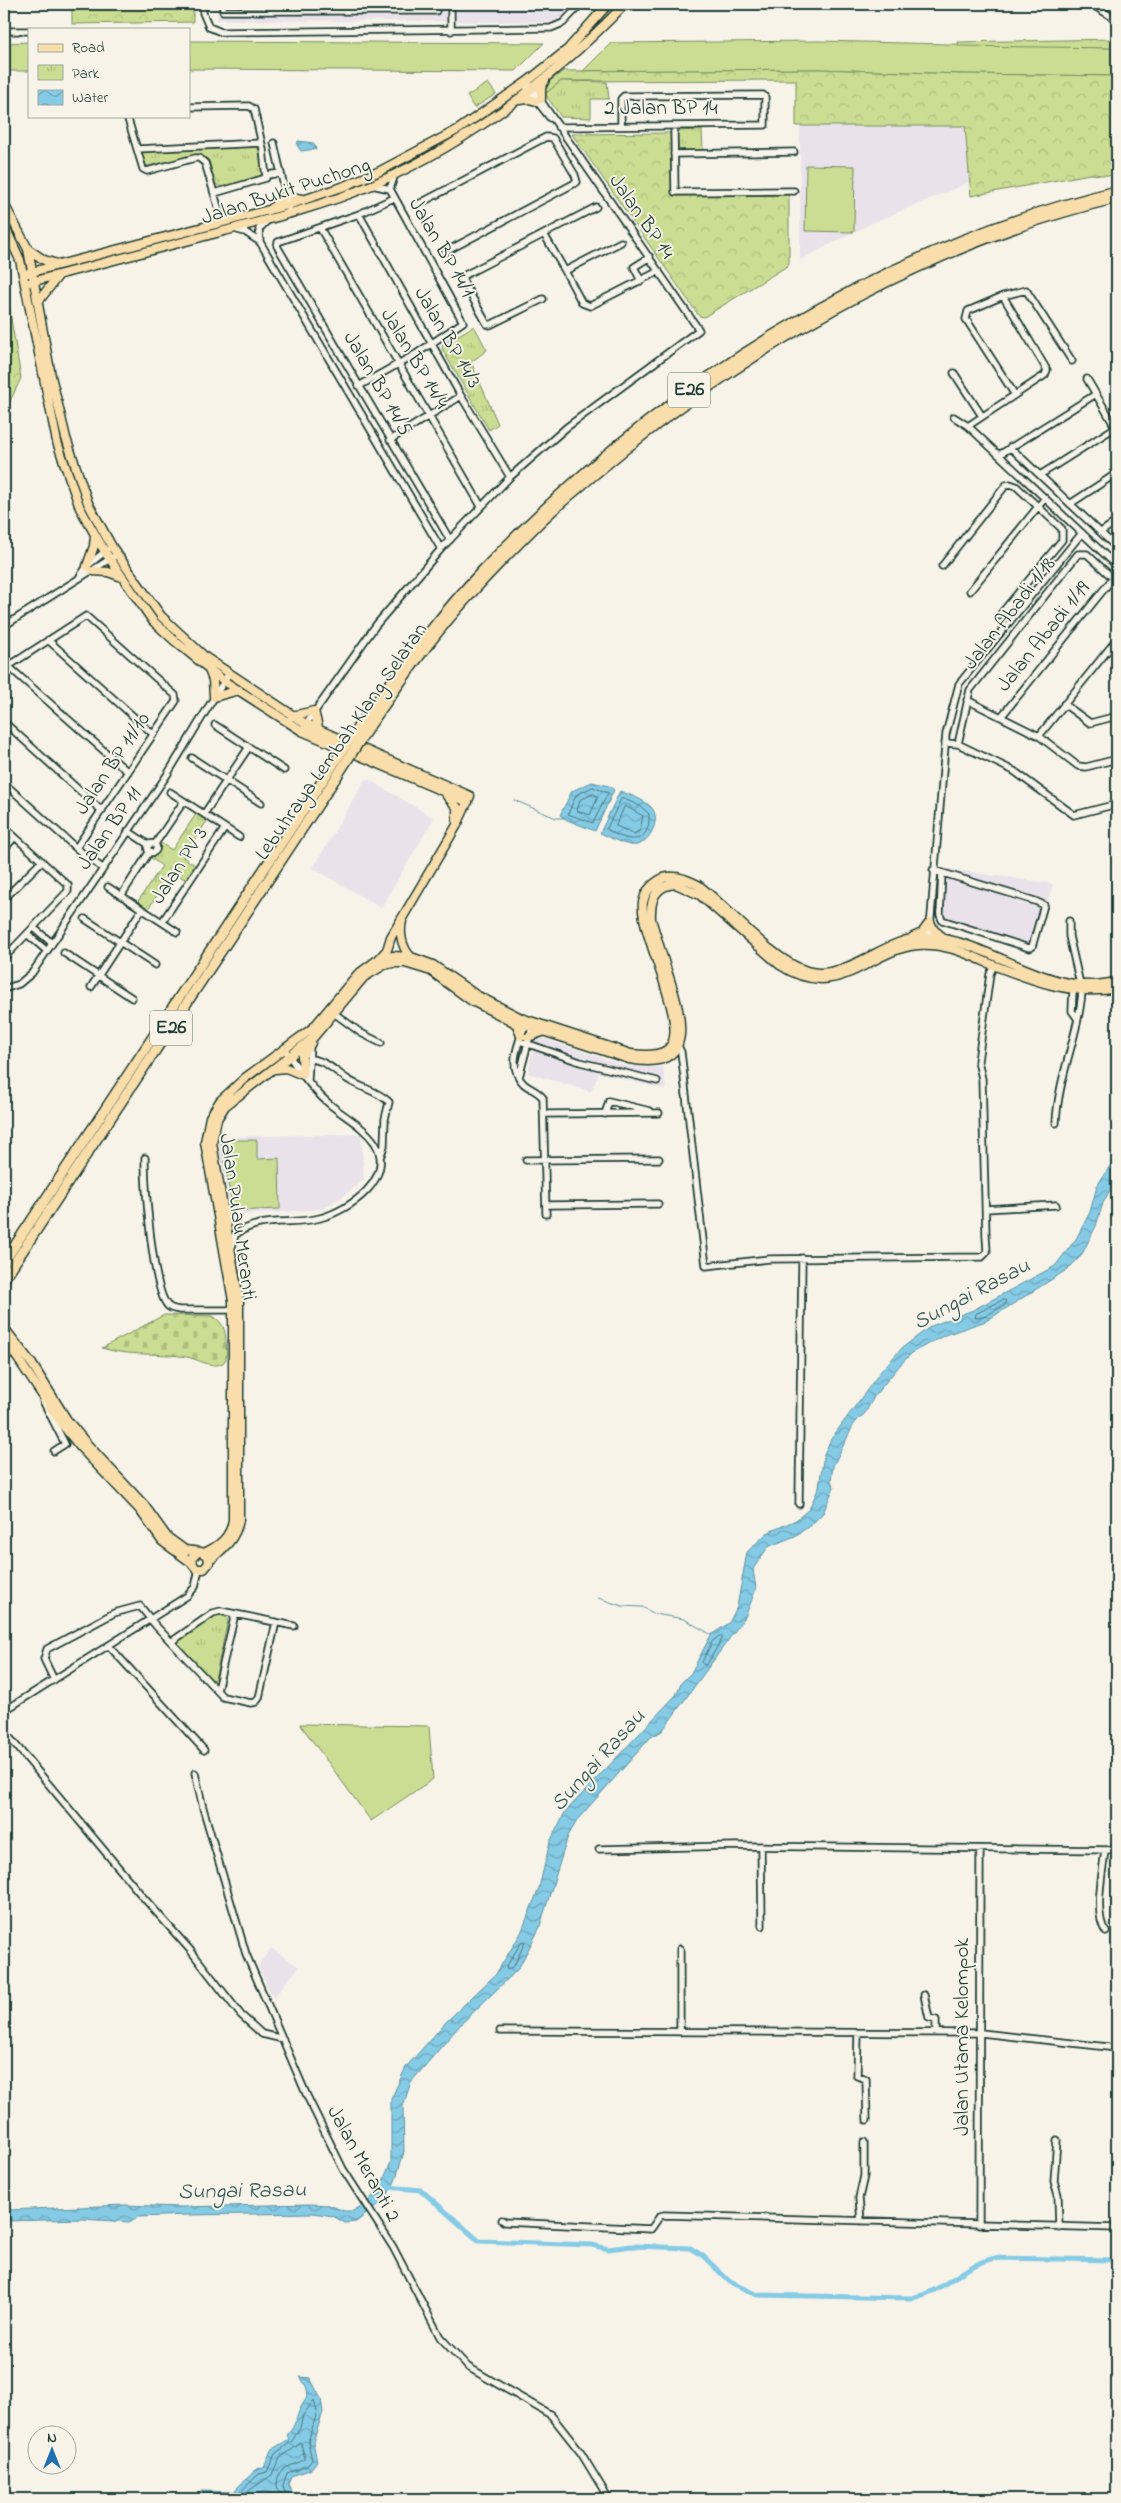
<svg xmlns="http://www.w3.org/2000/svg" width="1121" height="2503" viewBox="0 0 1121 2503" font-family="'Indie Flower',sans-serif">
  <defs>
    <pattern id="forest-crowns" width="20" height="18" patternUnits="userSpaceOnUse" patternTransform="scale(1.25)"><rect width="20" height="18" fill="#cbdd92"/><path d="M2 6a3 3 0 1 1 6 0M12 15a3 3 0 1 1 6 0" fill="none" stroke="#aebf7e"/></pattern>
    <pattern id="cemetery-stones" width="16" height="16" patternUnits="userSpaceOnUse" patternTransform="scale(1.25)"><rect width="16" height="16" fill="#cbdd92"/><path d="M2 7V4a2 2 0 0 1 4 0v3zM10 15v-3a2 2 0 0 1 4 0v3z" fill="#aebf7e"/></pattern>
    <pattern id="park-tufts" width="24" height="20" patternUnits="userSpaceOnUse" patternTransform="scale(1.25)"><rect width="24" height="20" fill="#cbdd92"/><path d="M3 7l-1-3M5 7V3M7 7l1-3M15 17l-1-3M17 17v-4M19 17l1-3" fill="none" stroke="#aebf7e"/></pattern>
    <pattern id="water-waves" width="16" height="10" patternUnits="userSpaceOnUse" patternTransform="scale(1.25)"><rect width="16" height="10" fill="#85cbe6"/><path d="M0 5q4-4 8 0t8 0" fill="none" stroke="#6ca6bb"/></pattern>
  </defs>
  <rect width="100%" height="100%" fill="#f7f3e8"/>
  <filter id="ink" filterUnits="userSpaceOnUse"><feTurbulence type="fractalNoise" baseFrequency=".02" numOctaves="2"/><feDisplacementMap in="SourceGraphic" scale="10" xChannelSelector="R" yChannelSelector="G"/><feConvolveMatrix kernelMatrix="1 2 1 2 8 2 1 2 1" color-interpolation-filters="sRGB"/></filter>
  <g filter="url(#ink)">
    <path fill="#e9e2ea" d="M 217,4 L 587,4 L 571,22 L 217,20 Z
      M 800,126 L 965,126 L 970,182 L 872,223 L 800,260 Z
      M 366,778 L 434,818 L 381,908 L 313,868 Z
      M 942,868 L 1053,884 L 1032,953 L 938,923 Z
      M 545,1039 L 626,1066 L 663,1067 L 666,1090 L 599,1073 L 591,1092 L 528,1073 L 535,1040 Z
      M 361,1134 L 364,1179 L 344,1196 L 322,1209 L 231,1216 L 218,1137 Z
      M 271,1948 L 299,1967 L 273,1998 L 258,1966 Z"/>
    <path fill="#cbdd92" stroke="#758d63" d="M 611,4 L 618,6 L 582,44 L 571,51 Z
      M 189,41 L 544,43 L 516,71 L 189,69 Z
      M 819,41 L 1117,48 L 1117,76 L 961,74 L 819,69 L 583,71 L 611,43 Z
      M 29,42 L 29,71 L 4,71 L 4,43 Z
      M 488,83 L 496,94 L 474,108 L 467,96 Z
      M 806,165 L 855,166 L 854,232 L 805,231 Z
      M 221,1140 L 257,1140 L 257,1159 L 279,1158 L 280,1209 L 233,1211 Z
      M 300,1724 L 429,1726 L 433,1779 L 371,1821 Z"/>
    <path fill="url(#forest-crowns)" stroke="#758d63" d="M 72,4 L 193,4 L 193,22 L 72,24 Z
      M 1117,39 L 1117,48 L 959,46 L 958,42 Z
      M 819,69 L 961,74 L 1117,76 L 1117,174 L 1115,176 L 1090,174 L 971,196 L 965,126 L 796,126 L 796,80 L 561,81 L 545,94 L 546,84 L 563,71 Z
      M 672,130 L 673,196 L 789,195 L 789,265 L 704,317 L 699,316 L 572,134 L 669,133 Z
      M 4,277 L 21,378 L 4,414 Z"/>
    <path fill="url(#cemetery-stones)" stroke="#758d63" d="M 164,1315 L 213,1316 C 224,1324 225,1329 226,1342 C 226,1348 229,1361 221,1364 C 212,1368 197,1359 187,1357 C 158,1352 130,1357 102,1348 Z"/>
    <path fill="url(#park-tufts)" stroke="#758d63" d="M 561,81 L 607,82 L 609,99 L 591,99 L 591,118 L 561,117 L 545,94 Z
      M 702,130 L 703,150 L 677,150 L 676,131 Z
      M 257,147 C 263,154 265,169 261,178 L 223,188 L 215,184 L 209,160 L 200,154 L 148,166 L 143,165 L 140,151 Z
      M 474,326 L 487,350 L 471,362 L 498,424 L 489,430 L 442,349 L 443,344 Z
      M 196,814 L 207,821 L 183,857 L 195,865 L 186,880 L 173,872 L 148,909 L 138,901 L 162,866 L 151,858 L 160,850 L 160,843 L 172,850 Z
      M 217,1614 L 226,1617 L 228,1620 L 215,1679 L 210,1680 L 177,1646 L 177,1640 Z"/>
    <path fill="url(#water-waves)" stroke="#5c929f" d="M 298,141 L 314,143 L 316,149 L 301,151 L 297,145 Z
      M 592,782 L 609,786 L 614,790 L 595,831 L 567,820 L 560,815 L 572,791 Z
      M 620,791 C 630,795 643,799 651,807 C 662,818 650,842 637,845 C 626,847 610,837 600,833 Z
      M 1117,1155 L 1117,1177 L 1103,1203 L 1096,1226 L 1081,1256 L 1068,1269 L 986,1321 L 945,1335 L 913,1352 L 900,1365 L 875,1395 L 865,1413 L 854,1424 L 833,1466 L 831,1481 L 834,1487 L 823,1513 L 811,1525 L 795,1536 L 768,1547 L 753,1569 L 756,1589 L 745,1617 L 662,1731 L 651,1737 L 578,1819 L 568,1836 L 539,1929 L 518,1969 L 461,2024 L 411,2082 L 403,2106 L 404,2152 L 395,2181 L 385,2200 L 356,2222 L 345,2223 L 333,2216 L 313,2213 L 187,2215 L 138,2217 L 129,2222 L 82,2219 L 4,2221 L 4,2210 L 9,2210 L 124,2205 L 181,2207 L 311,2204 L 329,2205 L 344,2211 L 353,2211 L 369,2201 L 381,2185 L 391,2162 L 391,2099 L 406,2067 L 445,2023 L 496,1974 L 521,1933 L 539,1888 L 550,1842 L 565,1812 L 676,1695 L 681,1683 L 691,1673 L 711,1635 L 729,1623 L 737,1607 L 747,1552 L 767,1533 L 796,1520 L 809,1509 L 819,1487 L 824,1454 L 831,1439 L 881,1371 L 902,1348 L 931,1326 L 973,1310 L 1055,1266 L 1076,1239 L 1090,1212 L 1097,1186 Z
      M 300,2377 L 310,2378 L 321,2399 L 323,2412 L 313,2442 L 317,2461 L 310,2470 L 291,2476 L 288,2484 L 292,2492 L 291,2499 L 207,2499 L 201,2491 L 234,2492 C 240,2482 251,2479 256,2469 L 264,2468 L 271,2450 L 289,2439 L 287,2435 C 295,2426 294,2424 298,2414 C 304,2397 315,2397 300,2377 Z"/>
    <g fill="none" stroke-linecap="round" stroke-linejoin="round">
      <path stroke="#48767b" stroke-width="1" d="M 593,787 L 608,793 L 593,823 L 568,814 L 576,795 Z
        M 594,794 L 598,797 L 590,815 L 577,811 L 580,800 Z
        M 622,798 L 640,806 L 649,814 C 651,845 628,844 607,829 Z
        M 625,806 L 643,816 L 640,830 L 634,834 L 616,826 Z
        M 1003,1300 L 1006,1301 L 1005,1305 L 984,1317 L 975,1318 L 976,1314 Z
        M 719,1636 L 722,1636 L 722,1639 L 707,1664 L 704,1665 L 702,1662 L 712,1642 Z
        M 525,1942 L 514,1966 L 507,1970 L 506,1967 L 521,1943 Z
        M 211,2499 L 213,2497 L 236,2496 L 259,2474 L 267,2472 L 275,2454 L 292,2441 L 300,2428 L 303,2415 L 314,2400 L 317,2412 L 308,2442 L 312,2460 L 307,2466 L 287,2473 L 283,2485 L 287,2499
        M 242,2499 L 247,2492 L 272,2475 L 280,2458 L 301,2443 L 305,2459 C 293,2467 278,2465 277,2484 C 277,2489 281,2493 280,2499"/>
      <path stroke="#5c929f" stroke-width="1" d="M 514,800 L 556,818 L 564,818
        M 598,1598 L 622,1606 L 642,1607 L 655,1614 L 684,1619 L 712,1635"/>
      <path stroke="#85cbe6" stroke-width="5" d="M 387,2187 L 421,2190 L 479,2241 L 592,2245 L 608,2249 L 632,2246 L 690,2248 L 703,2256 L 730,2282 L 757,2295 L 912,2298 C 946,2291 962,2265 995,2258 L 1117,2260"/>
      <defs>
        <path id="minor" d="M 203,4 L 203,13 L 209,27 L 221,32 L 551,28 L 563,23 L 581,4
          M 223,4 L 223,11 L 436,11 L 436,4
          M 451,4 L 451,31
          M 1091,4 L 1117,20
          M 4,31 L 29,31
          M 527,88 L 550,118
          M 189,107 L 249,106 L 254,109 L 263,149 L 266,178 L 215,193
          M 127,116 L 143,169 L 147,171 L 195,158 L 199,158 L 205,163 L 219,210
          M 558,127 L 765,125 L 765,97 L 763,95 L 624,96 L 621,99 L 621,125
          M 674,132 L 675,192 L 794,191
          M 274,143 L 290,213
          M 137,149 L 261,143
          M 674,154 L 794,152
          M 267,175 L 281,173
          M 372,185 L 390,189
          M 390,189 L 395,174
          M 394,198 L 359,214 L 278,242 L 277,246 L 450,540
          M 415,206 L 546,137 L 553,138 L 575,175 L 577,182 L 445,252
          M 359,214 L 461,396 L 510,477
          M 320,228 L 481,506
          M 234,229 L 245,232 L 260,242 L 441,549 L 510,477 L 567,427 L 699,330 L 530,85
          M 544,234 L 565,271 L 621,242
          M 260,242 L 259,229 L 268,220
          M 565,271 L 582,303 L 590,306 L 659,271
          M 641,281 L 634,267 L 650,257
          M 543,299 L 490,325 L 487,324 L 462,279 L 465,275 L 596,207
          M 954,373 L 982,416
          M 1087,379 L 1117,430
          M 359,386 L 416,354 L 463,322 L 390,189
          M 1015,395 L 966,319 L 968,311 L 1003,296 L 1026,290 L 1072,361
          M 954,417 L 968,426 L 1117,566
          M 968,426 L 1045,375 L 1047,370 L 1003,296
          M 390,440 L 461,396
          M 1010,447 L 1117,548
          M 999,455 L 1096,394
          M 1040,475 L 1116,427
          M 1070,504 L 1117,473
          M 1101,532 L 1117,521
          M 942,566 L 1006,485 L 1010,484 L 1016,486 L 1062,529 L 1062,540 L 999,616
          M 79,578 L 87,566 L 107,550
          M 970,591 L 1045,498
          M 4,626 L 113,557
          M 48,640 L 153,734
          M 8,666 L 128,772
          M 4,669 L 86,616 L 175,695 L 176,701 L 76,848
          M 967,700 L 1039,736 L 1078,766 L 1086,767 L 1117,759
          M 1064,704 L 1090,723 L 1117,716
          M 1001,717 L 1113,578
          M 4,722 L 102,811
          M 215,725 L 284,770
          M 304,727 L 376,625 L 441,549
          M 1039,736 L 1117,639
          M 945,743 L 958,744 L 1014,771 L 1074,815 L 1117,804
          M 958,744 L 970,690 L 1078,554 L 1087,554 L 1117,582
          M 192,758 L 261,803
          M 4,783 L 76,848 L 102,868
          M 170,792 L 239,837
          M 204,814 L 249,747
          M 4,827 L 68,885 L 68,891 L 4,958
          M 128,831 L 149,845
          M147.5 848a4.5 4.5 0 1 1 9 0a4.5 4.5 0 1 1-9 0Z
          M 155,844 L 184,801
          M 4,849 L 15,837
          M 933,870 L 1035,901 L 1044,905 L 1032,947 L 1029,948 L 942,920 L 940,915 L 942,873
          M 108,887 L 177,932
          M 121,896 L 150,851
          M 4,899 L 42,861
          M 85,919 L 155,965
          M 1069,921 L 1069,936 L 1080,984
          M 162,922 L 225,828
          M 34,928 L 52,943
          M 28,935 L 47,951
          M 929,940 L 946,734 L 959,684 L 1082,533
          M 64,953 L 132,998
          M 91,987 L 142,909
          M 4,989 L 19,984 L 32,973 L 167,775 L 229,673
          M 1073,990 L 1072,1011 L 1077,1018
          M 334,1013 L 361,1033 L 381,1043
          M 526,1022 C 519,1042 506,1067 524,1084 C 530,1089 538,1091 543,1098 L 546,1214
          M 520,1041 L 580,1062 L 657,1081
          M 678,1046 L 681,1052 L 706,1266 L 769,1259 L 982,1257 L 987,1252 L 986,1236 L 982,1079 L 978,1061 L 990,974 L 994,965
          M 309,1059 C 324,1059 335,1071 347,1079 C 360,1088 377,1090 389,1102 L 385,1119 L 384,1146 L 381,1155
          M 519,1077 L 533,1024
          M 308,1080 L 310,1045
          M 544,1114 L 659,1113
          M 605,1114 L 609,1101 L 650,1111
          M 1056,1123 C 1058,1076 1079,1035 1082,991
          M 145,1158 C 145,1184 152,1290 168,1306 C 171,1309 175,1309 179,1310 L 233,1310
          M 526,1160 L 659,1159
          M 546,1205 L 658,1204
          M 986,1209 L 1056,1205
          M 232,1247 L 235,1235 C 261,1215 291,1226 320,1218 C 350,1210 396,1178 375,1143 C 363,1125 341,1115 326,1101 C 310,1087 297,1067 285,1050
          M 43,1401 L 65,1444 L 54,1451
          M 799,1504 L 802,1258
          M 171,1642 L 213,1613 L 221,1611 L 294,1626
          M 109,1646 L 204,1750
          M 54,1680 L 44,1659 L 47,1649 L 114,1613 L 140,1606 L 156,1626 L 223,1697 L 251,1703 L 256,1702 L 259,1698 L 276,1622
          M 217,1690 L 235,1614
          M 4,1711 L 187,1596 L 195,1587 L 199,1569
          M 4,1731 L 143,1897 L 191,1951 L 241,2015 L 262,2034 L 283,2039
          M 195,1773 L 203,1808 L 246,1954 L 307,2096 L 343,2169 L 393,2247 L 440,2337 L 468,2367 L 551,2415 L 581,2453 L 609,2499
          M 761,1846 L 762,1926
          M 599,1849 L 735,1846 L 1117,1850
          M 1105,1850 C 1103,1871 1093,1915 1106,1932
          M 680,1949 L 680,2032
          M 924,1995 L 929,2018 L 936,2020 L 936,2033
          M 500,2031 L 981,2033 L 1117,2048
          M 858,2033 L 857,2076 L 866,2079 L 867,2120
          M 1057,2140 L 1054,2181 L 1058,2195 L 1059,2227
          M 502,2220 L 505,2222 L 651,2229 L 660,2216 L 664,2215 L 1117,2228
          M 861,2221 L 859,2198 L 864,2176 L 864,2142
          M 979,2225 L 980,1850"/>
        <path id="major" d="M 541,99 L 541,88 L 545,80
          M 519,100 L 529,99 L 536,101
          M 4,204 L 28,249 L 51,376 L 66,438 L 88,503 L 112,547 L 161,616 L 205,657 L 306,724 L 470,796 L 457,825 L 391,937 L 387,950 L 379,959
          M 272,208 L 282,199 L 285,192 L 291,197 L 302,199
          M 4,225 L 20,260 L 57,442 L 80,508 L 105,552 L 153,621 L 176,642 L 224,681 L 302,731 L 468,802
          M 28,249 L 44,260 L 57,264
          M 28,273 L 288,205 L 342,187 L 380,171 L 459,129 L 528,81 L 568,49 L 608,4
          M 31,282 C 95,265 160,248 224,231 C 274,218 325,205 372,185 C 468,143 553,79 625,4
          M 38,302 L 58,276
          M 87,566 L 94,546 L 95,535
          M 93,571 L 108,572 L 122,577
          M 209,670 L 213,680 L 214,697 L 239,690
          M 292,716 L 314,711 L 319,731
          M 447,796 L 457,807 L 457,821
          M 402,921 C 399,934 402,948 411,957
          M 913,937 L 922,933 L 930,922 L 934,930 L 945,939
          M 512,1021 L 517,1025 L 521,1036
          M 528,1037 L 542,1032
          M 275,1069 L 286,1068 L 303,1075
          M 303,1075 L 302,1056 L 311,1043
          M 4,1328 L 32,1364 L 67,1420 L 87,1444 L 144,1505 L 167,1537 L 185,1550 L 201,1552 L 208,1556 L 209,1563 L 204,1569 L 197,1569 L 193,1565 L 192,1558 L 197,1553
          M 4,1338 L 61,1423 L 81,1448 L 140,1510 L 162,1541 L 192,1563
          M 204,1553 C 219,1546 231,1537 233,1520 L 233,1301 L 205,1142 L 210,1117 L 220,1101 L 245,1078 L 313,1028 L 357,975 L 376,961 L 393,956 L 411,957 L 433,965 L 476,995 L 521,1018 L 631,1054 C 642,1055 658,1057 668,1049 C 693,1028 638,933 643,902 C 645,892 650,886 658,881 C 670,872 686,879 698,885 C 729,908 772,961 807,971 C 847,983 885,936 928,937 C 992,940 1051,1001 1117,981
          M 209,1561 C 224,1548 235,1540 239,1520 L 239,1300 L 212,1143 L 217,1119 L 225,1106 L 312,1039 L 364,977 L 384,965 L 393,963 L 405,963 L 431,971 L 472,1001 L 512,1021 L 629,1059 C 696,1072 683,1020 669,977 C 663,958 657,939 651,919 C 650,900 655,885 676,884 L 700,895 L 780,965 C 843,1007 873,940 930,945 C 951,946 970,955 988,963 C 1029,979 1073,997 1117,988"/>
        <path id="highway" d="M 358,727 C 398,673 437,618 483,570 C 652,392 877,248 1117,191
          M 366,731 C 385,704 404,676 424,650 C 457,606 496,566 535,527 C 562,500 594,475 624,450 C 766,336 939,240 1117,198
          M 4,1262 L 329,771
          M 4,1279 L 337,776"/>
      </defs>
      <use href="#minor" stroke="#1f3d34" stroke-width="9"/>
      <use href="#major" stroke="#1f3d34" stroke-width="11"/>
      <use href="#highway" stroke="#1f3d34" stroke-width="12"/>
      <use href="#minor" stroke="#f7f3e8" stroke-width="5.5"/>
      <use href="#major" stroke="#f9deab" stroke-width="8"/>
      <use href="#highway" stroke="#f9deab" stroke-width="9"/>
      <defs>
        <path id="highway-bridge" d="M 329,771 L 358,727
          M 337,776 L 366,731"/>
      </defs>
      <use href="#highway-bridge" stroke="#1f3d34" stroke-width="12" stroke-linecap="butt"/>
      <use href="#highway-bridge" stroke="#f9deab" stroke-width="9"/>
    </g>
  </g>
  <g text-anchor="middle" dominant-baseline="central" stroke-width="4" stroke-linejoin="round" paint-order="stroke">
    <g fill="#f7f3e8" stroke="#60746a" stroke-width="1">
      <rect x="668" y="372.5" width="42" height="35" rx="4"/>
      <rect x="150" y="1010.5" width="42" height="35" rx="4"/>
    </g>
    <g font-size="20" font-weight="bold" fill="#1f3d34">
      <text x="689" y="390">E26</text>
      <text x="171" y="1028">E26</text>
    </g>
    <g font-size="21" fill="#1f3d34" stroke="#f7f3e8">
      <text x="661" y="109">2 Jalan BP 14</text>
      <text transform="translate(286 192) rotate(-18)">Jalan Bukit Puchong</text>
      <text transform="translate(641 217) rotate(55)">Jalan BP 14</text>
      <text transform="translate(441 248) rotate(60)">Jalan BP 14/1</text>
      <text transform="translate(447 338) rotate(60)">Jalan BP 14/3</text>
      <text transform="translate(414 359) rotate(59)">Jalan BP 14/4</text>
      <text transform="translate(377 384) rotate(60)">Jalan BP 14/5</text>
      <text transform="translate(1010 614) rotate(-52)">Jalan Abadi 1/18</text>
      <text transform="translate(1044 637) rotate(-51)">Jalan Abadi 1/19</text>
      <text transform="translate(342 742) rotate(-55)">Lebuhraya Lembah Klang Selatan</text>
      <text transform="translate(113 764) rotate(-56)">Jalan BP 11/10</text>
      <text transform="translate(110 829) rotate(-55)">Jalan BP 11</text>
      <text transform="translate(180 866) rotate(-57)">Jalan PV 3</text>
      <text transform="translate(237 1217) rotate(82)">Jalan Pulau Meranti</text>
      <text transform="translate(963 2037) rotate(-90)">Jalan Utama Kelompok</text>
      <text transform="translate(363 2164) rotate(61)">Jalan Meranti 2</text>
    </g>
    <g font-size="22" font-style="italic" fill="#335958" stroke="#f7f3e8">
      <text transform="translate(972 1295) rotate(-28)">Sungai Rasau</text>
      <text transform="translate(599 1761) rotate(-48)">Sungai Rasau</text>
      <text transform="translate(242 2192) rotate(-1)">Sungai Rasau</text>
    </g>
  </g>
  <rect width="1121" height="2503" fill="none" stroke="#f7f3e8" stroke-width="20"/>
  <rect x="10" y="10" width="1101" height="2483" fill="none" stroke="#1f3d34" stroke-width="2" filter="url(#ink)"/>
  <rect x="28" y="28" width="162" height="90" fill="#f7f3e8" stroke="#a1aaa0"/>
  <rect x="38" y="44" width="25" height="8" fill="#f9deab" stroke="#a1aaa0"/>
  <text x="72" y="52" font-size="15" fill="#1f3d34">Road</text>
  <rect x="38" y="65" width="25" height="15" fill="url(#park-tufts)" stroke="#a1aaa0"/>
  <text x="72" y="78" font-size="15" fill="#1f3d34">Park</text>
  <rect x="38" y="90" width="25" height="15" fill="url(#water-waves)" stroke="#a1aaa0"/>
  <text x="72" y="102" font-size="15" fill="#1f3d34">Water</text>
  <g transform="translate(52 2450)"><circle r="24" fill="#f7f3e8" stroke="#a1aaa0"/>
  <path d="M0-4L9 19L0 12L-9 19Z" fill="#1f6fb2"/>
  <text y="-8" font-size="14" font-weight="bold" text-anchor="middle" fill="#1f3d34">N</text>
  </g>
</svg>
